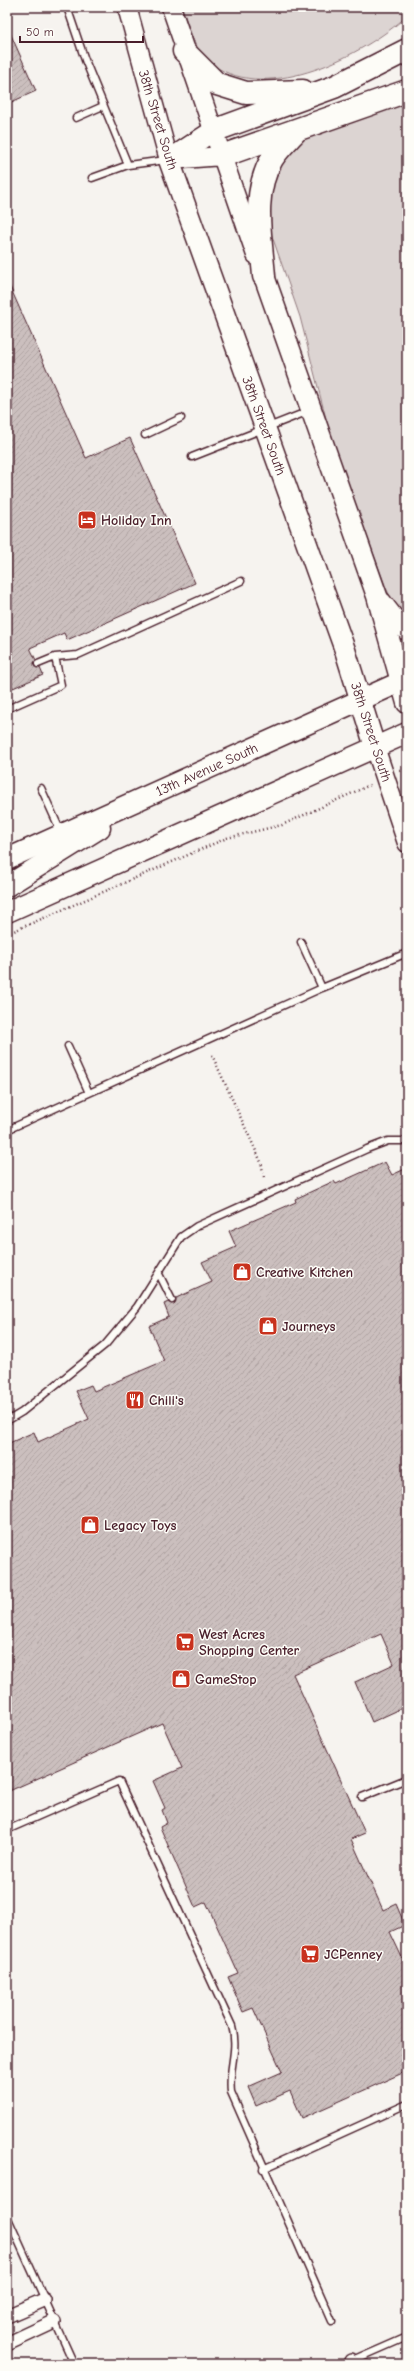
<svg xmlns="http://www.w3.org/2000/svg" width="414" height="2371" viewBox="0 0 414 2371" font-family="'Comic Neue',sans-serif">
  <defs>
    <pattern id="building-hatch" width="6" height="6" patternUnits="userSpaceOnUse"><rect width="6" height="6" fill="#cbbfbe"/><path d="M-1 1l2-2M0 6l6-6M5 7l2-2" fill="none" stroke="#b0a4a3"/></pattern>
  </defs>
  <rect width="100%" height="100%" fill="#f6f3ef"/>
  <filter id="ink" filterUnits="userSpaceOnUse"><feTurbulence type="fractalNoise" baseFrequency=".025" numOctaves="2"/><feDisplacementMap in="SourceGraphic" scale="8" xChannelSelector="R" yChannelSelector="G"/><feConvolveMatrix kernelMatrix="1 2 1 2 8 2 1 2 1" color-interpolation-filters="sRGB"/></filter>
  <g filter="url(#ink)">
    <path fill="#dcd4d2" stroke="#937a7e" d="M 182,7 L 407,7 L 407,16 C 363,55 269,104 213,65 C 194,52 189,27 182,7 Z
      M 407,99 L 407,618 L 395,606 L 386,588 L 331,438 L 300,317 L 271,233 L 269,197 L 274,173 L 287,152 L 315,132 Z"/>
    <path fill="url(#building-hatch)" stroke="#4a1f2b" d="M 7,26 L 36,91 L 7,104 Z
      M 7,280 L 86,458 L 130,438 L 195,583 L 67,640 L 64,633 L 30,648 L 36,660 L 34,666 L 40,668 L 43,675 L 13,688 L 10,681 L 12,675 L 7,673 Z
      M 385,1162 L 392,1175 L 407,1168 L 407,1706 L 372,1722 L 355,1682 L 394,1664 L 381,1634 L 293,1674 L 365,1833 L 351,1839 L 383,1910 L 396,1904 L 405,1925 L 390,1932 L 407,1968 L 407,2071 L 302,2118 L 290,2091 L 256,2106 L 248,2087 L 282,2072 L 253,2008 L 243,2012 L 228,1977 L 238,1973 L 206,1902 L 195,1907 L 160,1827 L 167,1823 L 162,1810 L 165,1808 L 153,1781 L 182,1768 L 162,1723 L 7,1792 L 7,1444 L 34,1432 L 38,1442 L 89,1419 L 76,1391 L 91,1385 L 94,1391 L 164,1361 L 149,1326 L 169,1317 L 164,1304 L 168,1302 L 174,1304 L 176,1298 L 212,1282 L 202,1262 L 236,1247 L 229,1231 L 296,1202 L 295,1199 L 334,1181 L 336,1184 Z"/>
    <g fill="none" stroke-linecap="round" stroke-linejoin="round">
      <defs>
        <path id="lane" d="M 67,7 L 85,60 L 128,165 L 166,160
          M 76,118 L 103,106
          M 92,178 L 128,165
          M 145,435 L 181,418
          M 192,457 L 309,411
          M 38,664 L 55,657 L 78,655 L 241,581
          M 7,678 L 8,677
          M 7,709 L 61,685 L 55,657
          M 41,788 L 61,832
          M 301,942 L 322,988
          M 68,1046 L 89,1093
          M 7,1130 L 322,988 L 407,953
          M 159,1274 L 172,1300
          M 7,1421 L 22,1412 L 105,1345 L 137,1307 L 181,1237 L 197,1226 L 367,1149 L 388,1141 L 407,1141
          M 362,1797 L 404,1780 L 407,1781
          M 7,1830 L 119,1781 L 232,2026 C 239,2051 228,2068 231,2092 L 332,2321
          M 263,2169 L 407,2104
          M 7,2216 L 74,2364
          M 350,2362 L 407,2337"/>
        <path id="street" d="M 7,2316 L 44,2300
          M 7,2344 L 54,2322
          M 351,2361 L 352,2364"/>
        <path id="secondary" d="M 127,7 L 169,160 L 222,156
          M 171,7 L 256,255
          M 375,747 L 407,843"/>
        <g id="primary">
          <path id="s1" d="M 213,131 L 169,160 L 345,650 L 375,747"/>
          <path d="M 264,276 L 377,596 L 407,703"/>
          <path d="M 381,602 L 395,620 L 407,630"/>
          <path id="s2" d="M 7,859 L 407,679"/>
          <path d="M 7,886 L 100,828"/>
          <path d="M 7,912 L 407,733"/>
        </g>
        <path id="highway" d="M 184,51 L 217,84 L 246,93 L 303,91
          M 213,131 L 334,87 L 407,50
          M 222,156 L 407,91
          M 264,276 C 261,238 251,194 272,159 C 278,149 288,140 296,131"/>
      </defs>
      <use href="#lane" stroke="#4a1f2b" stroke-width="9"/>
      <use href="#street" stroke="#4a1f2b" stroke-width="16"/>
      <use href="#secondary" stroke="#4a1f2b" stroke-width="21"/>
      <use href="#primary" stroke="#4a1f2b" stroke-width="23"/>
      <use href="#highway" stroke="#4a1f2b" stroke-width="25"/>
      <path stroke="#4a1f2b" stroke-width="2.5" stroke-dasharray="1 3" stroke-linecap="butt" d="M 400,771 L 407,768
        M 7,934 L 227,838 L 282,825 L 370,785
        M 212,1055 L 261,1162 L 264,1177"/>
      <use href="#lane" stroke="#fdfcf7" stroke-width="6"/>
      <use href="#street" stroke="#fdfcf7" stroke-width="13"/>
      <use href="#secondary" stroke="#fdfcf7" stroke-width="18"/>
      <use href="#primary" stroke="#fdfcf7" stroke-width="20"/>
      <use href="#highway" stroke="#fdfcf7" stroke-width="22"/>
    </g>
  </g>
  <defs>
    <symbol id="hotel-square" viewBox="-11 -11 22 22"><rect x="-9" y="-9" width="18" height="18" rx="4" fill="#c8321e" stroke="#fdfcf7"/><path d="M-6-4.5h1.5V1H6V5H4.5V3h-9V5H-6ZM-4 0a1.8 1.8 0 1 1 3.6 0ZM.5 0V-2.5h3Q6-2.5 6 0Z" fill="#fff"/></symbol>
    <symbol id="shop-square" viewBox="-11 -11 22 22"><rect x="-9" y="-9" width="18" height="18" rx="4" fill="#c8321e" stroke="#fdfcf7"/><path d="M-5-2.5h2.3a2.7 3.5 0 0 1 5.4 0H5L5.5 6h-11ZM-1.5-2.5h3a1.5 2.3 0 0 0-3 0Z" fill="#fff"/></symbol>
    <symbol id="restaurant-square" viewBox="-11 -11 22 22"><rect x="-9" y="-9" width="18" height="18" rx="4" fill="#c8321e" stroke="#fdfcf7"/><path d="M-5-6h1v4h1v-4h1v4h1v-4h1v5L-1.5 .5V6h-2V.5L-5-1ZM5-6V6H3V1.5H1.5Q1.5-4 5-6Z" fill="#fff"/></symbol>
    <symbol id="supermarket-square" viewBox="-11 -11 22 22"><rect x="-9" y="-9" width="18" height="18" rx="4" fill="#c8321e" stroke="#fdfcf7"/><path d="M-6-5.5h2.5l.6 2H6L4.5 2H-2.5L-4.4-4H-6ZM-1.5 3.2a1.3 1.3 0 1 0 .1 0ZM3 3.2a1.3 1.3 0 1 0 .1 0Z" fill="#fff"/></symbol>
  </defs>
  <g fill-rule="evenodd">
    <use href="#hotel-square" x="76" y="509" width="22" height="22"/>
    <use href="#shop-square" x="231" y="1261" width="22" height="22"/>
    <use href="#shop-square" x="257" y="1315" width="22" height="22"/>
    <use href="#restaurant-square" x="124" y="1389" width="22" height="22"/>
    <use href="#shop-square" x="79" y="1514" width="22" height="22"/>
    <use href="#supermarket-square" x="174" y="1631" width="22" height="22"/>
    <use href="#shop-square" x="170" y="1668" width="22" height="22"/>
    <use href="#supermarket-square" x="299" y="1943" width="22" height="22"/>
  </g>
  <g text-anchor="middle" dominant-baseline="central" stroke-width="3" stroke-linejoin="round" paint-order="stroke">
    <g font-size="14" fill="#4a1f2b" stroke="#fdfcf7">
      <text transform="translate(158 120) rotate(73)">38th Street South</text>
      <text stroke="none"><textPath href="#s1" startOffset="335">38th Street South</textPath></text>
      <text transform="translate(371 732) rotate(72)">38th Street South</text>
      <text stroke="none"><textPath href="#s2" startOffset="219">13th Avenue South</textPath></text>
    </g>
    <g font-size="14" font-weight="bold" fill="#4a1f2b" stroke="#fdfcf7" text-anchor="start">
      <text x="101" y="520">Holiday Inn</text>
      <text x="256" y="1272">Creative Kitchen</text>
      <text x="282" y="1326">Journeys</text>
      <text x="149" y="1400">Chili's</text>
      <text x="104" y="1525">Legacy Toys</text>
      <text x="199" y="1634">West Acres<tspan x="199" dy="16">Shopping Center</tspan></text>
      <text x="195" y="1679">GameStop</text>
      <text x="324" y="1954">JCPenney</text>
    </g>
  </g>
  <rect width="414" height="2371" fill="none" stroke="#fdfcf7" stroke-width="24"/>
  <rect x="12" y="12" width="390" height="2347" fill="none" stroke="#4a1f2b" stroke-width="1.5" filter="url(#ink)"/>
  <path d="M20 36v6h123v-6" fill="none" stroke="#4a1f2b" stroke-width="2"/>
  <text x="26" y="36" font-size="12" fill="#4a1f2b" stroke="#fdfcf7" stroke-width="3" paint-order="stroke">50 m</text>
</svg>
